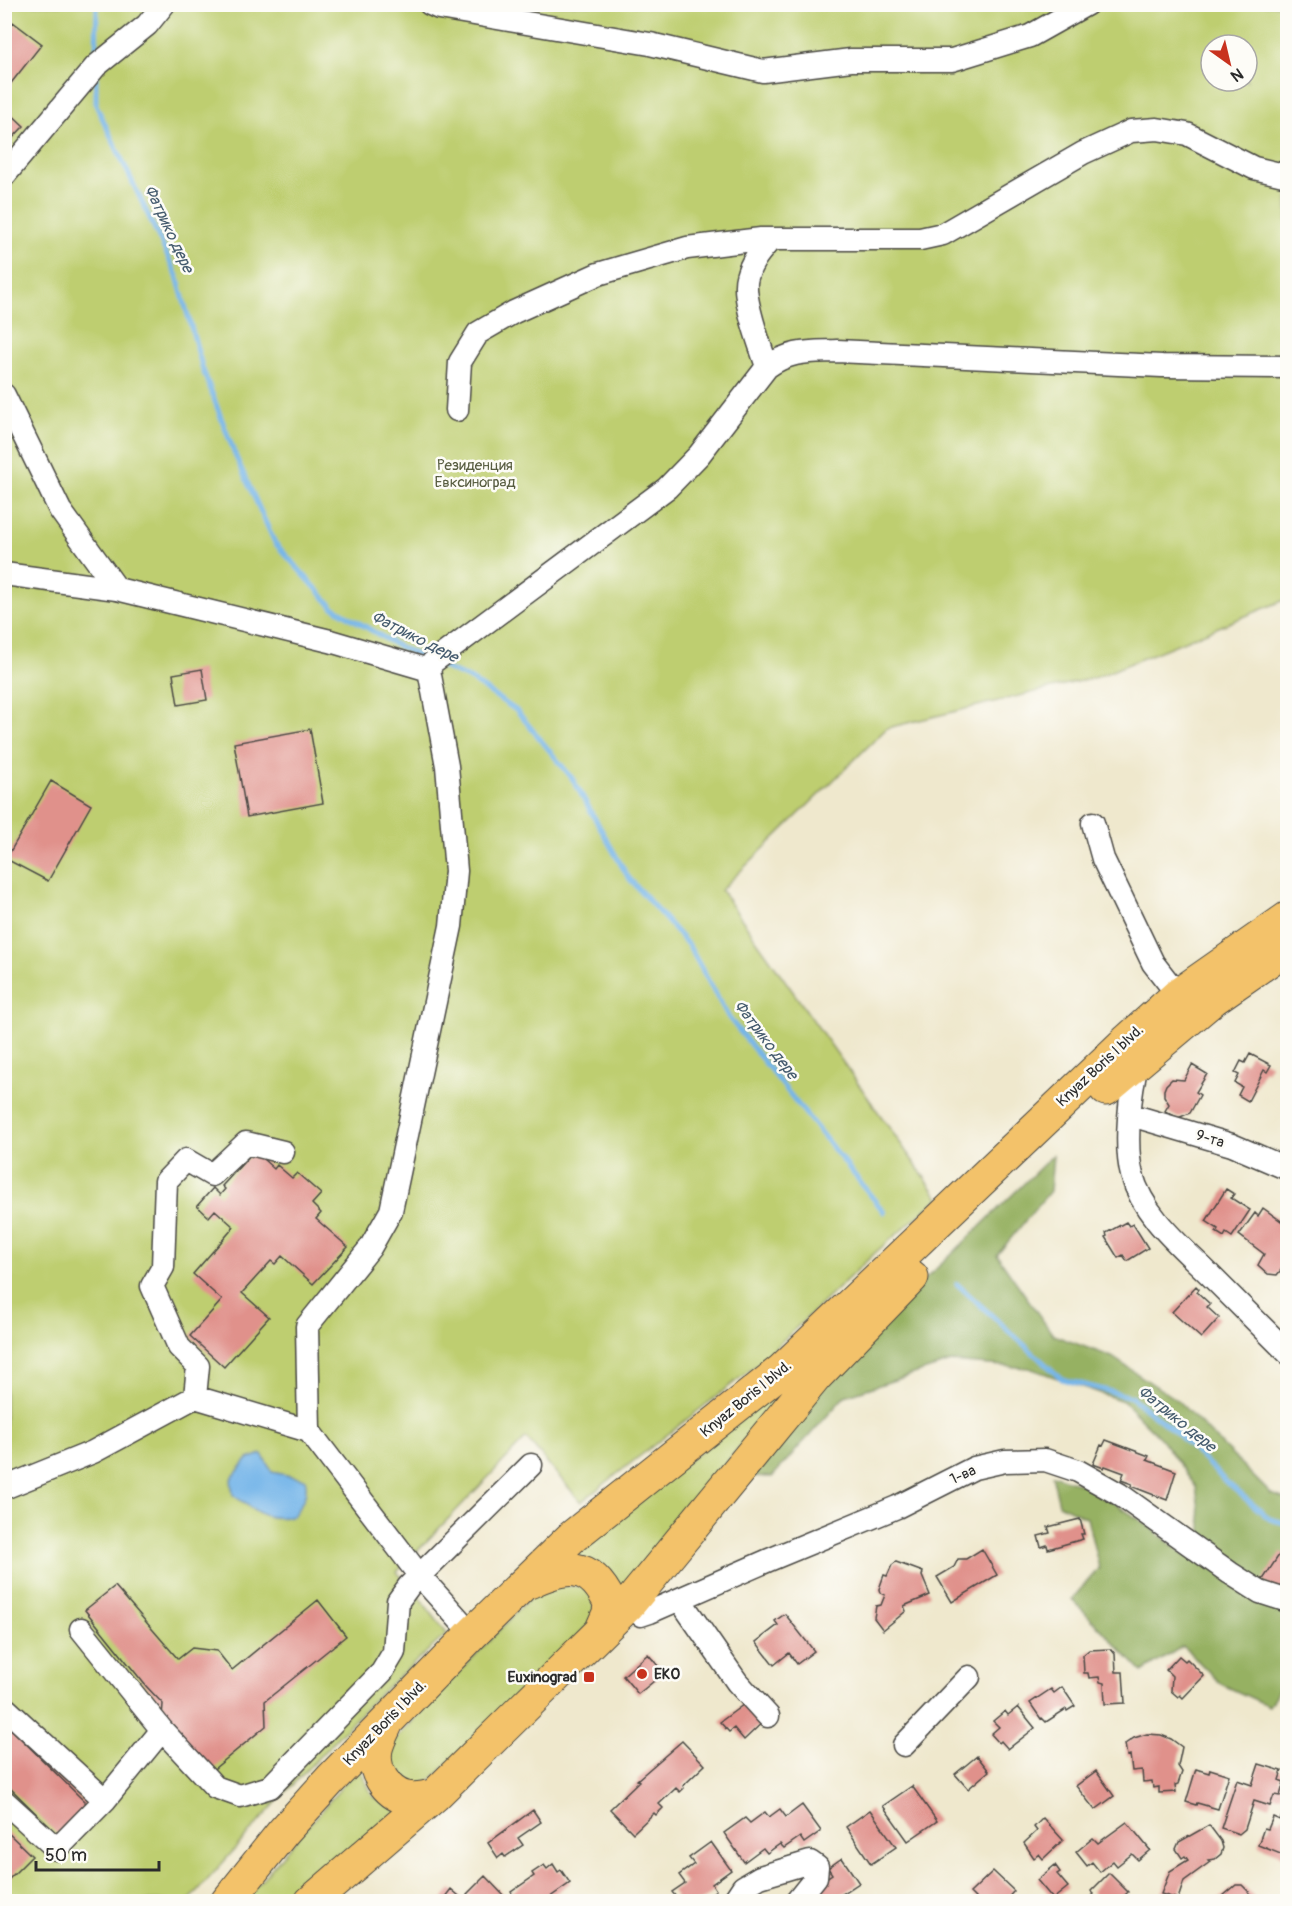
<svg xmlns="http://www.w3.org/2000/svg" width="1292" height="1906" viewBox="0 0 1292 1906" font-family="Pangolin,sans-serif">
  <rect width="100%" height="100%" fill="#fdfcf7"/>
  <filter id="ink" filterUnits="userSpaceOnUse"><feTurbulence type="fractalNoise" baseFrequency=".0167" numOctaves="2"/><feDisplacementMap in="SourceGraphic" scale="12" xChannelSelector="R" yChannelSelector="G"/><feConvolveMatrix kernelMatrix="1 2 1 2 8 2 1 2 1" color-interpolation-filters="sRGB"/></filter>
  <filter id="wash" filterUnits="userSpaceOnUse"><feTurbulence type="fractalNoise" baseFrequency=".008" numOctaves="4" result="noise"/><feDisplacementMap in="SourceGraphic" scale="24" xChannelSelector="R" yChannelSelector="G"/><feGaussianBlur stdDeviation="1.35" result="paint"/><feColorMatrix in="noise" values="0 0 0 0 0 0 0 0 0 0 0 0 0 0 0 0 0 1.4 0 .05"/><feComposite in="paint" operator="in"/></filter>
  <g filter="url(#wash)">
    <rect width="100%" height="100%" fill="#efe8cd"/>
    <path fill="#bece70" stroke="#747c4e" stroke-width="1.5" fill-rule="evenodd" d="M 5,5 L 1287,5 L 1287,599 L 1097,677 L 887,728 L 721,890 L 939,1198 L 876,1252 L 759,1363 L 581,1502 L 526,1438 L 397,1572 L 420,1598 L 447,1634 L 376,1697 L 279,1799 L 189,1901 L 5,1901 ZM 1211,45 L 1247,45 L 1247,81 L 1211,81 Z
      M 803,1370 L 614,1598 L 573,1553 Z
      M 542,1585 L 593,1587 L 595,1619 L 429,1782 L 410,1789 L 383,1760 L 393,1742 Z
      M 359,1767 L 373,1797 L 400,1811 L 294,1901 L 242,1902 Z"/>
    <path fill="#96b162" stroke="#606e46" stroke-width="1.5" d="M 1053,1155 L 1050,1191 L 997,1255 L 1053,1335 L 1112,1357 L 1178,1401 L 1271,1494 L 1287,1499 L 1287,1675 L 1269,1706 L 1221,1684 L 1183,1646 L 1142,1672 L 1072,1599 L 1099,1568 L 1087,1518 L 1059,1504 L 1052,1475 L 1090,1487 L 1146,1524 L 1186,1556 L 1204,1546 L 1196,1487 L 1161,1439 L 1123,1401 L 1029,1368 L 951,1362 L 845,1396 L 772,1477 L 749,1476 L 877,1323 L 951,1255 Z"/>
    <path fill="#75b5e9" stroke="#50708a" stroke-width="1.5" d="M 262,1454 L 272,1472 L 305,1479 C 309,1495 302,1503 293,1516 C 264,1522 256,1511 233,1495 L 231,1479 L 248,1459 Z"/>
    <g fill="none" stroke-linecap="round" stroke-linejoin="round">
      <path stroke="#75b5e9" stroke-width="5" d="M 96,56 L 97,4
        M 96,77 L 96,105 L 177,276 L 203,370 L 236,457 L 275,543 L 333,607 L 394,644 L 421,657
        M 440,666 L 470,679 L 517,711 L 572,778 L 628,877 L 689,946 L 729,1018 L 884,1212
        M 957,1284 L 1062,1379 L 1131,1397 L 1178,1434 L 1225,1481 L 1270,1519 L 1288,1524"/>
    </g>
    <g id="blocks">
      <path fill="#e0918b" d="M 13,22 L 42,44 L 4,92 L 4,34 Z
        M 4,107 L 24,126 L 4,147 Z
        M 202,669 L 207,700 L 178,705 L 173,674 Z
        M 310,729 L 323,803 L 247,817 L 234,743 Z
        M 51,781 L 91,805 L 48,881 L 6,859 Z
        M 1250,1054 L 1271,1065 L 1267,1072 L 1264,1070 L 1248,1101 L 1238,1095 L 1242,1087 L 1235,1083 L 1239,1075 L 1235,1073 L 1241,1061 L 1245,1063 Z
        M 1192,1065 L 1207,1074 L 1196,1092 L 1200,1095 L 1190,1113 L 1178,1118 L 1165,1111 L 1169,1104 L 1164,1096 L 1164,1090 L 1166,1085 L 1172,1079 L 1184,1080 Z
        M 254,1151 L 274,1169 L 277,1165 L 292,1178 L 297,1173 L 321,1194 L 312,1204 L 321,1213 L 316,1219 L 348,1247 L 313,1284 L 282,1256 L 275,1264 L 271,1261 L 242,1293 L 269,1317 L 224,1367 L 190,1336 L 222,1300 L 193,1274 L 234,1227 L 215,1210 L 209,1217 L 197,1206 L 213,1188 L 220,1195 L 225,1189 L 222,1186 Z
        M 1226,1189 L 1234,1194 L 1231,1198 L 1250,1210 L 1232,1237 L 1226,1233 L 1224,1237 L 1216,1232 L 1218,1229 L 1206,1221 Z
        M 1263,1208 L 1288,1226 L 1288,1269 L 1284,1266 L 1277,1275 L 1268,1274 L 1258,1265 L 1264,1254 L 1239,1235 L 1255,1213 L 1258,1216 Z
        M 1126,1222 L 1129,1226 L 1133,1224 L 1148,1248 L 1127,1261 L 1123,1255 L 1118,1258 L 1105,1237 L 1107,1236 L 1106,1233 Z
        M 1196,1286 L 1199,1289 L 1197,1292 L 1210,1304 L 1207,1307 L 1219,1318 L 1201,1338 L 1172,1312 Z
        M 1106,1440 L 1149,1456 L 1147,1460 L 1176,1471 L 1167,1500 L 1131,1486 L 1132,1484 L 1121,1480 L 1124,1473 L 1105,1466 L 1104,1468 L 1093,1464 L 1101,1445 L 1103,1446 Z
        M 1080,1519 L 1084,1534 L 1081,1534 L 1083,1539 L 1048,1549 L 1047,1545 L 1041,1547 L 1038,1536 L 1050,1533 L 1048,1527 Z
        M 982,1549 L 997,1575 L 952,1602 L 937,1577 L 954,1567 L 958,1559 L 966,1559 Z
        M 1281,1552 L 1288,1556 L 1288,1597 L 1262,1581 Z
        M 896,1562 L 923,1572 L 922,1576 L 930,1595 L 904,1606 L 906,1611 L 883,1630 L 874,1618 L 876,1606 L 881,1605 L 885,1595 L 880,1593 L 879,1589 L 884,1575 L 887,1576 L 892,1565 Z
        M 115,1586 L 178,1659 L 192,1648 L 217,1651 L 232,1670 L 318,1600 L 346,1636 L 265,1701 L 266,1726 L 209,1773 L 162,1717 L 163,1704 L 146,1686 L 85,1610 Z
        M 785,1614 L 814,1651 L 797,1664 L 789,1653 L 774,1665 L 756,1642 L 778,1625 L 775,1621 Z
        M 1111,1649 L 1115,1654 L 1116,1672 L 1123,1672 L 1125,1703 L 1105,1704 L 1104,1683 L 1100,1682 L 1099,1677 L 1089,1678 L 1088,1673 L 1084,1673 L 1083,1655 L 1089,1650 Z
        M 648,1654 L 664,1673 L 638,1694 L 623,1676 Z
        M 1179,1656 L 1185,1661 L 1187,1659 L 1204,1676 L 1183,1698 L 1180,1695 L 1178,1697 L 1171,1691 L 1172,1676 L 1166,1670 Z
        M 1062,1687 L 1075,1706 L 1067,1711 L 1066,1709 L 1046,1722 L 1042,1718 L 1041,1719 L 1030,1703 L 1051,1689 L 1054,1693 Z
        M 751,1699 L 767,1718 L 744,1740 L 734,1728 L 729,1732 L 720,1722 Z
        M 1018,1707 L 1035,1728 L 1008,1749 L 1001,1741 L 999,1743 L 991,1734 L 999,1727 L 993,1721 L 1005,1711 L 1008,1715 Z
        M 4,1722 L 88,1805 L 58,1835 L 4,1782 Z
        M 1147,1734 L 1161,1735 L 1171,1739 L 1182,1747 L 1178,1766 L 1182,1772 L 1178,1784 L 1175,1785 L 1176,1792 L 1159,1793 L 1159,1787 L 1153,1788 L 1152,1781 L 1143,1782 L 1142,1770 L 1132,1771 L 1130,1755 L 1127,1756 L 1125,1744 L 1134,1738 Z
        M 682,1741 L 705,1765 L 683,1786 L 684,1788 L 680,1792 L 676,1788 L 659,1804 L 663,1808 L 656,1815 L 654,1813 L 633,1833 L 610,1809 L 639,1781 L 637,1780 Z
        M 977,1756 L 989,1771 L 968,1789 L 955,1774 Z
        M 1259,1764 L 1282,1771 L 1279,1780 L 1284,1782 L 1280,1796 L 1274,1795 L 1270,1806 L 1254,1801 L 1245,1829 L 1239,1834 L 1221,1828 L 1237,1780 L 1252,1785 Z
        M 1196,1769 L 1209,1773 L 1210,1769 L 1229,1775 L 1218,1809 L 1197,1803 L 1196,1805 L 1186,1802 Z
        M 1096,1771 L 1114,1796 L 1095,1810 L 1076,1786 Z
        M 912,1786 L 937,1821 L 908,1841 L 883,1806 Z
        M 802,1805 L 821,1831 L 804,1843 L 800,1837 L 784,1848 L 780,1844 L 767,1853 L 763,1848 L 744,1862 L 724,1833 L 745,1818 L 750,1823 L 765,1812 L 769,1817 L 780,1809 L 786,1817 Z
        M 533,1810 L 541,1822 L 518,1838 L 523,1845 L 505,1857 L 503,1854 L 498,1858 L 488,1843 Z
        M 870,1810 L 896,1847 L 871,1864 L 846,1827 Z
        M 1282,1816 L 1286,1818 L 1285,1822 L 1288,1823 L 1288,1857 L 1258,1845 L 1264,1828 L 1268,1829 L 1273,1817 L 1280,1820 Z
        M 1043,1818 L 1063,1840 L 1043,1859 L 1039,1854 L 1034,1858 L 1024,1843 L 1037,1831 L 1034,1827 Z
        M 1127,1822 L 1150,1850 L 1138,1860 L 1132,1854 L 1117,1866 L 1113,1861 L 1100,1872 L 1092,1862 L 1087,1866 L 1076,1852 L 1093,1838 L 1098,1843 Z
        M 1209,1825 L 1221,1841 L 1223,1848 L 1221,1854 L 1215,1859 L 1208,1860 L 1210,1862 L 1184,1881 L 1178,1899 L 1161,1894 L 1170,1871 L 1188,1860 L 1185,1856 L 1182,1858 L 1176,1849 L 1179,1842 Z
        M 4,1829 L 32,1856 L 4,1884 Z
        M 711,1842 L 731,1870 L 712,1884 L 716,1890 L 700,1902 L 669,1902 L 676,1897 L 672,1892 L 685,1883 L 679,1875 L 694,1864 L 689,1858 Z
        M 842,1858 L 859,1883 L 841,1895 L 845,1900 L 842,1902 L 805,1902 L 812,1888 L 832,1874 L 828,1868 Z
        M 553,1864 L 558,1872 L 561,1870 L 570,1883 L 543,1902 L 517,1902 L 511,1892 L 534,1876 L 532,1873 L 544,1865 L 547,1869 Z
        M 1055,1865 L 1060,1872 L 1057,1874 L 1068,1887 L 1053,1899 L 1037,1880 Z
        M 993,1871 L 1014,1891 L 1004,1902 L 979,1902 L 970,1893 Z
        M 1109,1873 L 1128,1892 L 1118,1902 L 1087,1902 L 1094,1894 L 1091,1891 Z
        M 485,1876 L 506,1898 L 503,1902 L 475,1902 L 467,1894 Z
        M 1236,1885 L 1242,1885 L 1254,1897 L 1250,1900 L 1251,1902 L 1216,1902 Z
        M 451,1889 L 466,1902 L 441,1902 Z"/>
    </g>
  </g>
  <g filter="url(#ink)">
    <use href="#blocks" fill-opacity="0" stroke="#484743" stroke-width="1.5"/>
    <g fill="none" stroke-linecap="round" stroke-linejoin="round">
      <defs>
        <path id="minor" d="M 430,4 L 439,8 L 650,44 L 763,71 L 851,60 L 952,60 L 1030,36 L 1087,4
          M 4,176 L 96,66 L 147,25 L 164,4
          M 767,367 C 761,347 741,297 747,277 C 751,261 761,251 771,239
          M 4,395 L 60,510 L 117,589 L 330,641 L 429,670 L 447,766 L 456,871 L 451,926 L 391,1211 L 370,1248 L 307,1326 L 309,1431
          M 457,410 L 460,362 L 478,333 L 514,312 L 598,274 L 687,248 L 761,239 L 920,239 L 943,234 L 1083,153 L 1131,131 L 1157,129 L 1187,134 L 1254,168 L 1288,176
          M 4,574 L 117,589
          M 429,670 L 433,662 L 667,488 L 699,455 L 767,367 C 791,350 809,352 837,351 L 1162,366 L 1288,367
          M 1093,823 L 1103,859 L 1153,963 L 1178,995
          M 1138,1061 C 1130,1091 1124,1145 1132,1175 C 1143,1216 1181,1246 1210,1275 C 1236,1301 1262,1327 1288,1353
          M 1131,1115 L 1232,1145 L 1288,1169
          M 195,1397 L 198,1366 L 179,1347 L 152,1286 L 163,1267 L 166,1181 L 186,1160 L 212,1175 L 246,1143 L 283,1152
          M 4,1488 L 93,1452 L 195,1397 L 309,1431 L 419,1575 L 472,1634
          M 680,1600 L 737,1682 L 768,1716
          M 628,1605 L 641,1615 L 650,1612 L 769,1560 L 897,1507 L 974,1468 L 1005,1461 L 1045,1460 L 1078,1471 L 1119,1494 L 1230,1573 L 1260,1592 L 1288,1601
          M 81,1629 L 162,1730 L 215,1787 L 240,1796 L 270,1787 L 382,1672 L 394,1652 L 398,1601 L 409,1586 L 531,1465
          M 4,1707 L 105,1800
          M 904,1745 L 969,1677
          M 4,1801 L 57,1849 L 105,1800 L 162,1730
          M 733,1902 L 743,1887 L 760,1877 L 810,1862 L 817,1867 L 816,1877 L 796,1902"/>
        <path id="highway" d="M 1106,1089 L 1213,999 L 1288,947
          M 529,1582 C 565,1565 590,1560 610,1603 L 609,1613 L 602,1629
          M 387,1722 C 383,1731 378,1740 376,1749 C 372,1770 386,1793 406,1798 C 416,1800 425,1798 435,1795
          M 227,1902 L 283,1832 L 331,1779 L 472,1634 L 572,1537 L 782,1370 L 1128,1040 L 1178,995 L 1288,918
          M 311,1902 L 435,1795 L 628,1605 L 816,1376 L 912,1277"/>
      </defs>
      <use href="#minor" stroke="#484743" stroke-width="25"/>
      <use href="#highway" stroke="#484743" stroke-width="35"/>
      <use href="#minor" stroke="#fff" stroke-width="22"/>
      <use href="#highway" stroke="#f3c26a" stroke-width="33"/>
    </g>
  </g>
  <g fill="#c8321e" stroke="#fdfcf7" stroke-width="2">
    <circle cx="642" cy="1674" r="6"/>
    <rect x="583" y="1671" width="12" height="12" rx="3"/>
  </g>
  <g text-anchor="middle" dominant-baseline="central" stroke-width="5" stroke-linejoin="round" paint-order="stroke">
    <g font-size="15" fill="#575c40" stroke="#fdfcf7">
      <text x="475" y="465">Резиденция<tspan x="475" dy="17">Евксиноград</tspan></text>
    </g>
    <g font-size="15" fill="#2b2b2b" stroke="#fdfcf7">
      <text transform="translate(1100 1066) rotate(-43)">Knyaz Boris I blvd.</text>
      <text transform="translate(1210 1139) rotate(17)">9-та</text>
      <text transform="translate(746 1399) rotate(-39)">Knyaz Boris I blvd.</text>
      <text transform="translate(963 1475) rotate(-24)">1-ва</text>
      <text transform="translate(385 1723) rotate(-46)">Knyaz Boris I blvd.</text>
    </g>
    <g font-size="15" font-weight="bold" fill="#2b2b2b" stroke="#fdfcf7" text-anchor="start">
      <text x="654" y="1674">ЕКО</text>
      <text x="577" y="1677" text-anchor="end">Euxinograd</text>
    </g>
    <g font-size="16" font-style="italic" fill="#455b6e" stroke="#fdfcf7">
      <text transform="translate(169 229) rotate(65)">Фатрико дере</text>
      <text transform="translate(415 637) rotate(27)">Фатрико дере</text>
      <text transform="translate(766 1040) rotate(53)">Фатрико дере</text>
      <text transform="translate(1177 1419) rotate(39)">Фатрико дере</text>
    </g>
  </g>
  <rect width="1292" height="1906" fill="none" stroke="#fdfcf7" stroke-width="24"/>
  <g transform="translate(1229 63) rotate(146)"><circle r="28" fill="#fdfcf7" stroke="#a9a8a5" stroke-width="1.5"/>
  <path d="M0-4.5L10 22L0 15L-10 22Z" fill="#c8321e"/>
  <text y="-9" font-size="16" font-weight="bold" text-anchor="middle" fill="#2b2b2b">N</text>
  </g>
  <path d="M36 1861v9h123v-9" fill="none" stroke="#2b2b2b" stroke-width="3"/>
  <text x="45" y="1861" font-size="18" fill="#2b2b2b" stroke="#fdfcf7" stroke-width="4.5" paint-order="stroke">50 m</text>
</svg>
